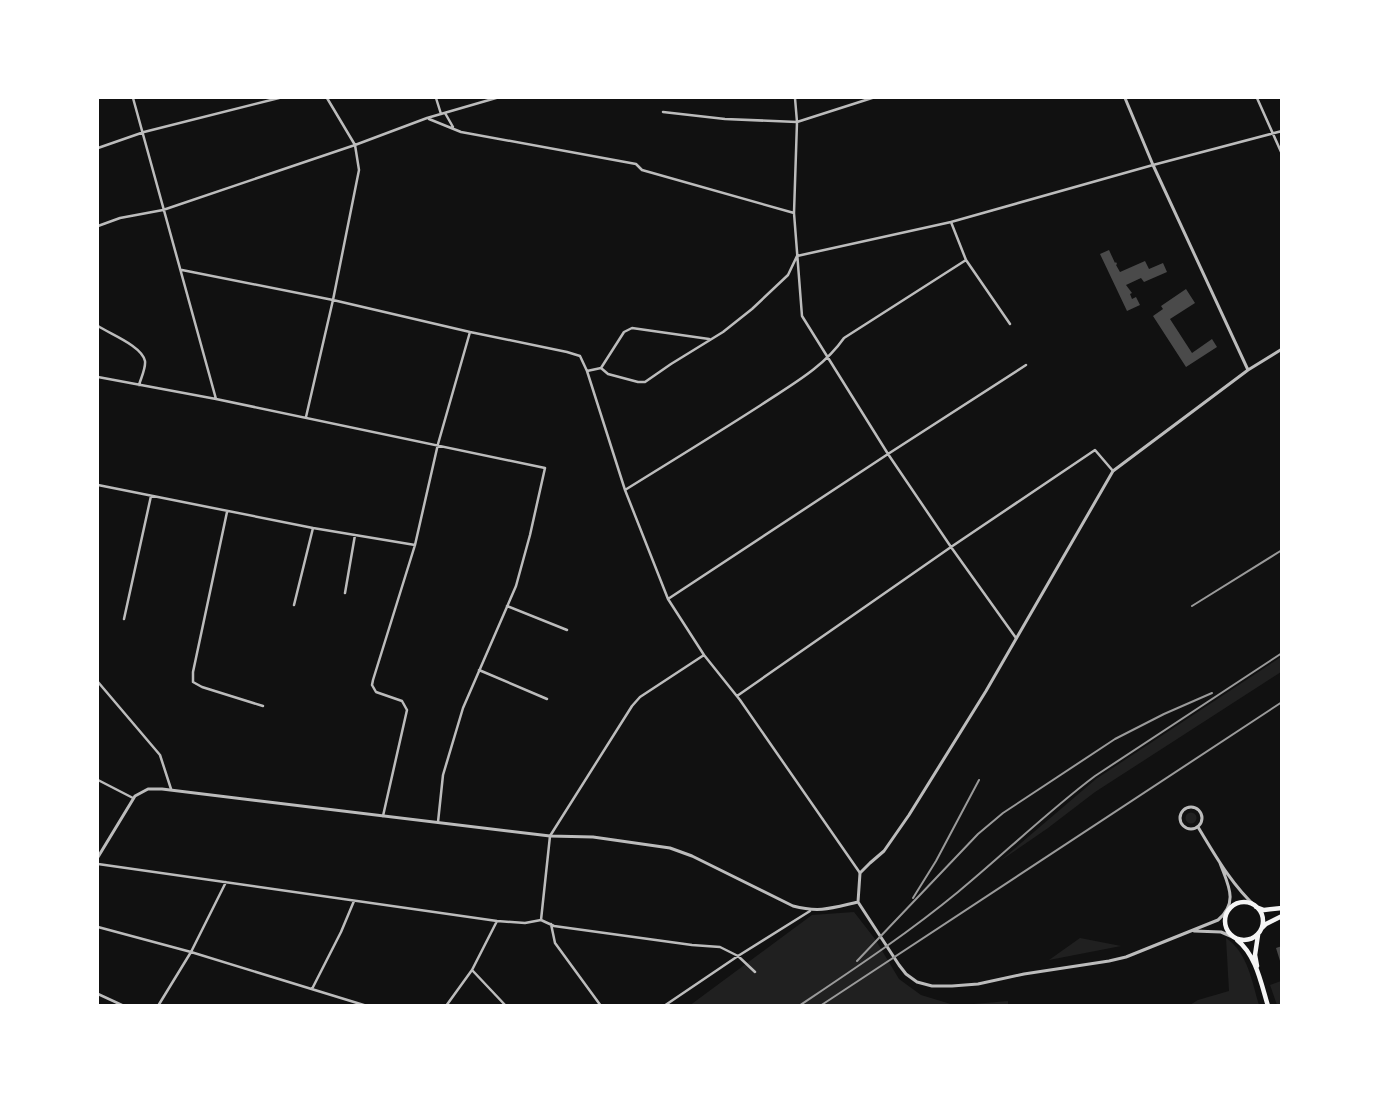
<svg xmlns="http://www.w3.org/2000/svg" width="1379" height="1103" viewBox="0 0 1379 1103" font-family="'Work Sans',sans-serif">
  <rect width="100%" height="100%" fill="#111"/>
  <path fill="#202020" d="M 1281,657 L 1281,672 L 1095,792 L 1048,828 L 1000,861 L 1096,779 Z
    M1185.5 818a5.5 5.5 0 1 1 11 0a5.5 5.5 0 1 1-11 0Z
    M 854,912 L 875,939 L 899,979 L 921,995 L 954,1005 L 689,1006 L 812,915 Z
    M 1080,938 L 1121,946 L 1049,960 Z
    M 1226,938 C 1248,953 1252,982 1259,1005 L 1190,1005 L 1198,1000 L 1229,991 Z
    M 1281,981 L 1281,1005 L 1277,1005 L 1270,985 Z
    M 1008,1001 L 1008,1005 L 962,1005 Z"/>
  <path fill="#4a4a4a" d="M 1109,250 L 1115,263 L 1116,262 L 1117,264 L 1116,265 L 1120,272 L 1145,261 L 1149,269 L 1163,263 L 1167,272 L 1144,282 L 1141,278 L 1126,285 L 1132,293 L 1130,294 L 1132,299 L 1136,297 L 1140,305 L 1127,311 L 1100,254 Z
    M 1186,289 L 1195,303 L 1170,319 L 1192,353 L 1212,339 L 1217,347 L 1186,367 L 1153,316 L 1163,309 L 1161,306 Z
    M 1282,946 L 1282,964 L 1281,964 L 1276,948 Z"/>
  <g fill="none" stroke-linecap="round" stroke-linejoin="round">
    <path stroke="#bcbcbc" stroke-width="2.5" d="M 133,98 L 216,399
      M 436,98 L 441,114
      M 795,98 L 797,122 L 794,213 L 802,316 L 888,454 L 951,547 L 1016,638
      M 1257,98 L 1282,154
      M 663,112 L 725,119 L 797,122 L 872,98
      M 445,113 L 453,127
      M 429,119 L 461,132 L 636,164 L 642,170 L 794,213
      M 98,148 L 144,132 L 279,98
      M 951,222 L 966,260 L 1010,324
      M 98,226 L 120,218 L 163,210 L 355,145 L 427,118 L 496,98
      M 182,270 L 333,300 L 470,332 L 567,352 L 580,356 L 587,371 L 625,490 L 668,599 L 704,655 L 740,700 L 860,873
      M 98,326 C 110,334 142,346 145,361 C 146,368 141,378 139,385
      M 601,368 L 624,332 L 632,328 L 709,339
      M 587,371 L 601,368 L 608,374 L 638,382 L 645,382 L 671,364 L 723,332 L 752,309 L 788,275 L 797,256 L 951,222 L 1153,165 L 1282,131
      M 98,377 L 216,399 L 545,468 L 530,535 L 516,586 L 463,708 L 443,775 L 438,822
      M 306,417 L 333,300 L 359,170 L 355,145 L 327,98
      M 98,485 L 313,528 L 415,545
      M 625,490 C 670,462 716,434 761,405 C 791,385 823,368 844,338 L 966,260
      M 227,512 L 193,672 L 193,682 L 202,687 L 263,706
      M 345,593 L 355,535
      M 668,599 L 888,454 L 1026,365
      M 294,605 L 313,528
      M 507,606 L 567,630
      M 124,619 L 151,496
      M 479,670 L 547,699
      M 98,682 L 160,755 L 171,789
      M 737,696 L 951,547 L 1095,450 L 1113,471
      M 98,780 L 133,798
      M 383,816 L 407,710 L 402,701 L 376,692 L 372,685 L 373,680 L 415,545 L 438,444 L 470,332
      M 98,864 L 497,921 L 525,923 L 541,920 L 554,926 L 692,945 L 720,947 L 738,956 L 755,972
      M 541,920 L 550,836 L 632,706 L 640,697 L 704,655
      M 551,924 L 555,943 L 601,1006
      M 98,927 L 191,952 L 367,1006
      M 472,970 L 506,1006
      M 312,989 L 341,932 L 354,901
      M 98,994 L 124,1006
      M 158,1006 L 191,952 L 226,882
      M 446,1006 L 472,970 L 497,921
      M 664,1006 L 738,956 L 810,911"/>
    <path stroke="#bcbcbc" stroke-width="3" d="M 1125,98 L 1153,165 L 1248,370
      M1180 818a11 11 0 1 1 22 0a11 11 0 1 1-22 0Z
      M 1198,827 C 1215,855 1231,884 1256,907
      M 98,857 L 135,796 L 148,789 L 162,789 L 550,836 L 593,837 L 670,848 L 692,856 L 793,906 C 820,913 832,908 858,902
      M 858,902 L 860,873 L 870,863 L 884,851 L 909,815 L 986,691 L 1113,471 L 1248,370 L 1282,349
      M 858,902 L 899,965 L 906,974 L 917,982 L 932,986 L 952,986 L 978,984 L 1024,974 L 1109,961 L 1126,957 L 1218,920 C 1239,902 1228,885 1220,863
      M 1194,931 L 1221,932 L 1235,938"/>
    <path stroke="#f5f5f5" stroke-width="4.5" d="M1225 921a19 19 0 1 1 38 0a19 19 0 1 1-38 0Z
      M 1256,907 L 1264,910 L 1282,908
      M 1262,928 L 1266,924 L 1282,916
      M 1237,940 C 1256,955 1261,983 1268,1006
      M 1257,966 L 1255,955 L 1258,935"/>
    <path stroke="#9a9a9a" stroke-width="2" d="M 1192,606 L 1282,550
      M 913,898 L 936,861 L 979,780
      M 857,961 L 978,834 L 1003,813 L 1115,739 L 1164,714 L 1212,693
      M 799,1006 C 854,969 907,934 958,892 C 1004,854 1047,812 1095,776 L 1282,653
      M 820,1006 L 1282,702"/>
  </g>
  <rect width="1379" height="1103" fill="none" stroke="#ffffff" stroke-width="198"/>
</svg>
